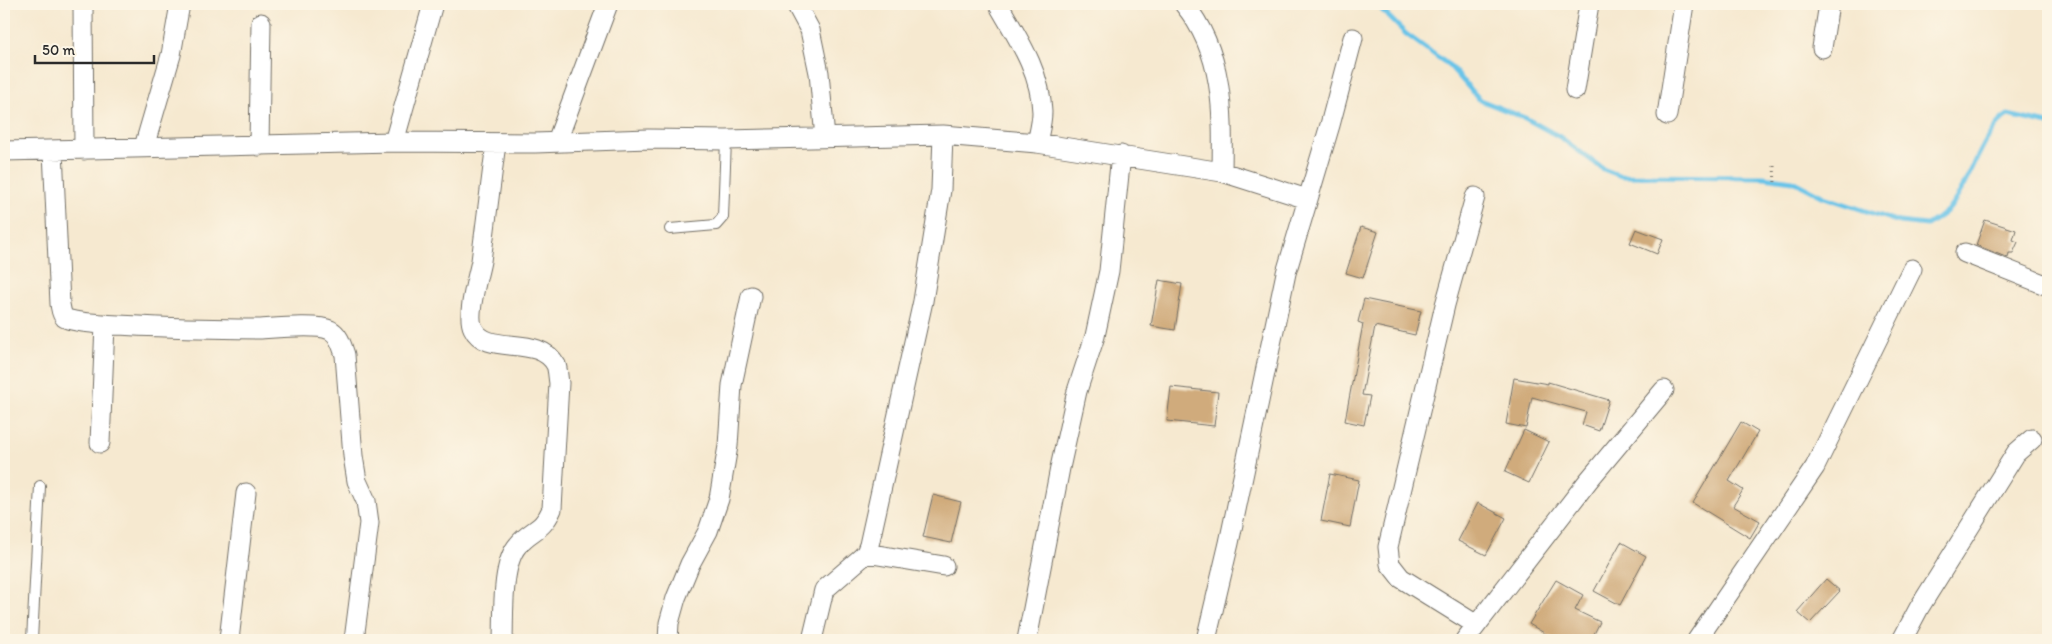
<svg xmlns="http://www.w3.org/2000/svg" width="2052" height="644" viewBox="0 0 2052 644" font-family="Itim,sans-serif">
  <rect width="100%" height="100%" fill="#fcf5e5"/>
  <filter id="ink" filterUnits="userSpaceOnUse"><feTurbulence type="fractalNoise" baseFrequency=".02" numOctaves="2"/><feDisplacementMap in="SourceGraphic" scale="10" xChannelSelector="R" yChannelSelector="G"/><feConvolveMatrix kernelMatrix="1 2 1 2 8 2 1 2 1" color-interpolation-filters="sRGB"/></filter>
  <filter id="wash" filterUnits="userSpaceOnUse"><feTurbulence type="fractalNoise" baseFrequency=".0096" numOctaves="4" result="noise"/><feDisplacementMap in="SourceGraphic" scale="20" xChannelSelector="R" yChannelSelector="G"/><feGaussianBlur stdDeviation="1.12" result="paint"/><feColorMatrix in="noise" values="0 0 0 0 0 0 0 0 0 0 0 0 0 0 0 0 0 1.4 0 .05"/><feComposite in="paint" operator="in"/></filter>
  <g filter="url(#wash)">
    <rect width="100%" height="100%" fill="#f6e9d0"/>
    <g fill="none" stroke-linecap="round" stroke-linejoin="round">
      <path stroke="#6ac4e8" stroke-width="5" d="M 1376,4 L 1406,34 L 1450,66 L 1480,100 L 1525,118 L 1560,137 L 1603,169 L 1621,176 L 1763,177 L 1793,181 L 1824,197 L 1899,222 L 1927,225 C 1934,220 1943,215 1949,209 C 1969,186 1984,128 2008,115 L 2048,124"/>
    </g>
    <g id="blocks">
      <path fill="#d0ab7c" d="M 1985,220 L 2016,230 L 2013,240 L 2018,242 L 2013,253 L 2009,253 L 2008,258 L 1976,245 Z
        M 1361,227 L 1378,232 L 1363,278 L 1346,273 Z
        M 1636,229 L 1663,239 L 1657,254 L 1630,243 Z
        M 1159,280 L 1182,284 L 1175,330 L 1151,326 Z
        M 1364,299 L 1421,311 L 1415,335 L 1375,326 L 1362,395 L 1370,396 L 1364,425 L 1345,421 L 1363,324 L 1358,322 Z
        M 1514,378 L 1548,384 L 1548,382 L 1609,400 L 1599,431 L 1582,425 L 1586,412 L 1532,397 L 1526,428 L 1506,424 Z
        M 1171,387 L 1218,392 L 1214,426 L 1167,421 Z
        M 1741,422 L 1758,432 L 1729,481 L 1743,490 L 1733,506 L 1760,521 L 1750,538 L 1693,503 Z
        M 1524,430 L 1549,442 L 1529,483 L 1505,472 Z
        M 1330,474 L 1359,480 L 1350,527 L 1321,521 Z
        M 933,495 L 961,502 L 951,543 L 923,537 Z
        M 1478,503 L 1506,518 L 1486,555 L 1458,541 Z
        M 1621,542 L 1646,556 L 1620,605 L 1594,591 Z
        M 1826,579 L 1840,591 L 1810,623 L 1797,612 Z
        M 1556,580 L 1583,595 L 1575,610 L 1600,622 L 1591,640 L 1556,640 L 1529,624 Z"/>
    </g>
  </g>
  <g filter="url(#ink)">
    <use href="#blocks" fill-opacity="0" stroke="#726e65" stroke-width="1"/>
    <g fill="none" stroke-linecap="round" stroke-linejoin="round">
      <defs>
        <path id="service" d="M 670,229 L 716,225 L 723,217 L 726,140
          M 32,640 L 40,486"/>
        <path id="minor" d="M 83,4 L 84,150
          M 796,4 L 810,30 L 819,73 L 825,138
          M 998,4 C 1017,37 1041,72 1042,112 C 1042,122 1039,133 1037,143
          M 1184,4 C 1224,53 1223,111 1222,172
          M 1822,48 L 1829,4
          M 1575,90 L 1589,4
          M 1667,115 L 1684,4
          M 557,141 L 608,4
          M 394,142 L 433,4
          M 496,143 C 491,182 486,221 481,261 C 478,277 466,314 473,328 C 486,357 539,333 556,365 C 558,370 558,378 559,383 L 552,509 C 542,532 531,529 518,545 C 501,564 504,615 503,640
          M 259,146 L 261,23
          M 144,147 L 171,55 L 180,4
          M 4,151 L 394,142 L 535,143 L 648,139 L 726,140 L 943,135 L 1037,143 L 1222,172 L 1307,199
          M 53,151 L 60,304 C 61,309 61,314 65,318 C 75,327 237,329 261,329 C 276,328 318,324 330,330 C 339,334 342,346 345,355 L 353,456 L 357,481 L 366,501 L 369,523 L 354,640
          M 1475,197 L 1445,305 L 1388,547 L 1390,564 L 1401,578 L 1475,624
          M 1965,253 L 2048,286
          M 100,443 L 105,325
          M 866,553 L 944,566
          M 229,640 L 246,493
          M 668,640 L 669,623 L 676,598 L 690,564 L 708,531 L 719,499 L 728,446 L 732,385 L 751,296
          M 812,640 L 824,590 L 861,558 L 866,553 L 869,545 L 923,301 L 941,190 L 943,135
          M 1027,640 L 1060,468 L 1077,391 L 1095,336 L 1109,271 L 1121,155
          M 1206,640 L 1229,543 L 1286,273 L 1330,125 L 1353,38
          M 1465,640 L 1588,481 L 1664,390
          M 1697,640 L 1815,467 L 1912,269
          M 1902,640 L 1919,608 L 2016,453 L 2032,439"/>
      </defs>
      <use href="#service" stroke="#726e65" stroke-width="12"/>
      <use href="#minor" stroke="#726e65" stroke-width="21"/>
      <path stroke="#726e65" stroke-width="3" stroke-dasharray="1 4" stroke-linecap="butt" d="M 1774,166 L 1775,184"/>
      <use href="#service" stroke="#fff" stroke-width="10"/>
      <use href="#minor" stroke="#fff" stroke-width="19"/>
    </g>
  </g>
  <rect width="2052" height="644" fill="none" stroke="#fcf5e5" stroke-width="20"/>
  <path d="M35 55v8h119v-8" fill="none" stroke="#2b2b2b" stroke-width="2.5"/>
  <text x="42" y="55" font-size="15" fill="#2b2b2b" stroke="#fcf5e5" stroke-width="4" paint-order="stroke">50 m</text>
</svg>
